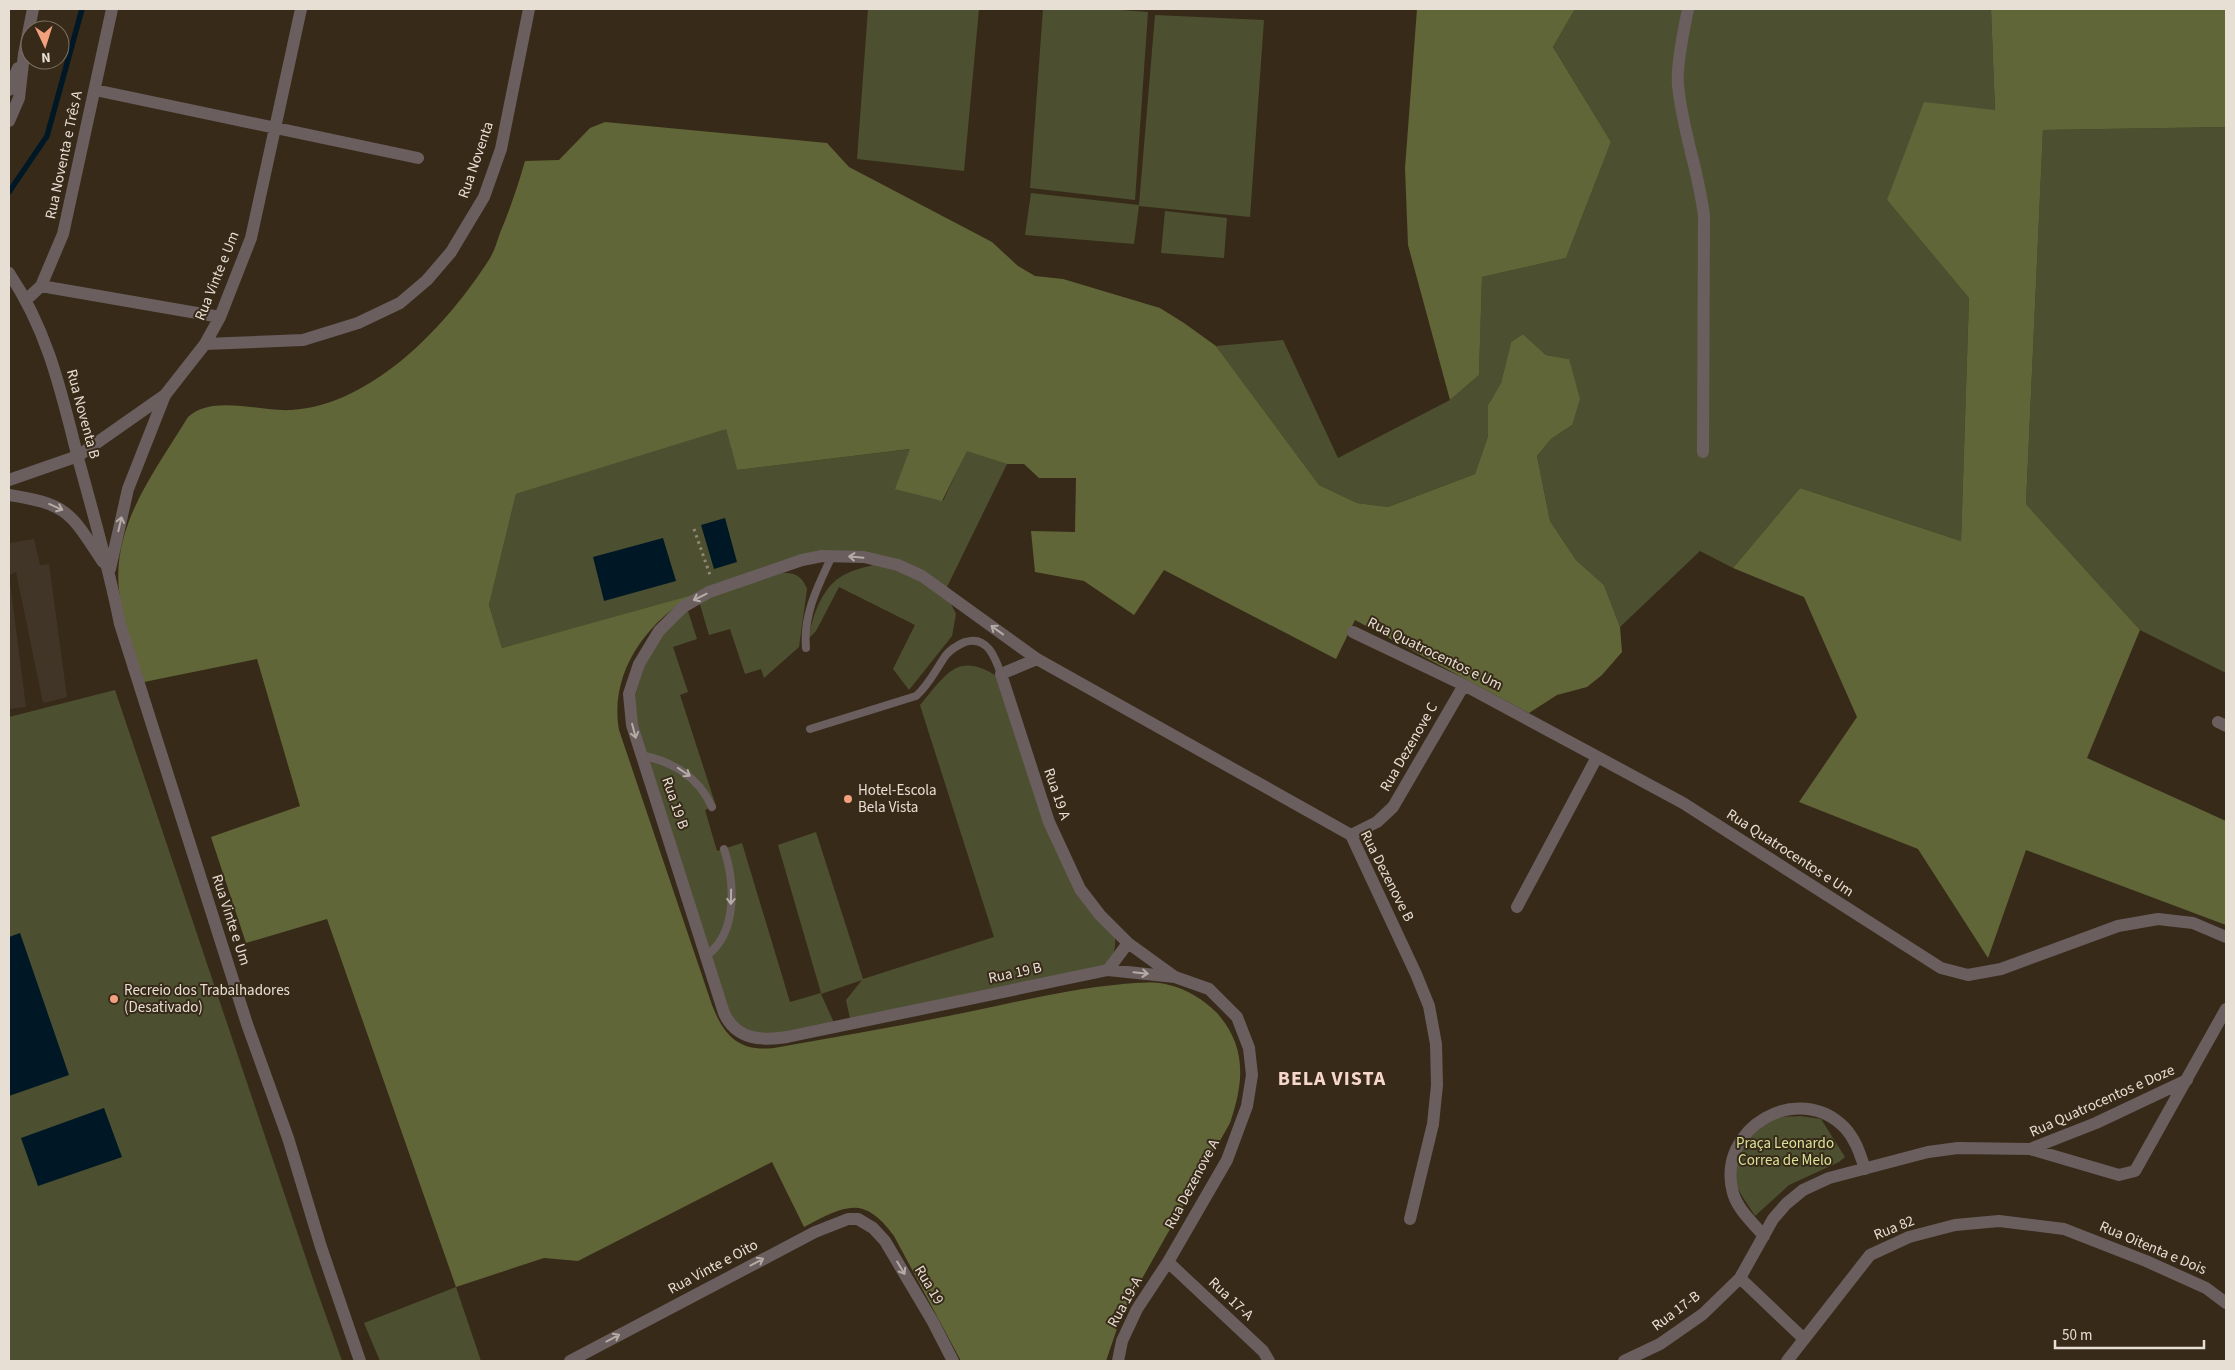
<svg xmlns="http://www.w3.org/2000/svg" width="2235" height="1370" viewBox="0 0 2235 1370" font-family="'Source Sans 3',sans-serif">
  <rect width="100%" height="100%" fill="#382a19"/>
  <path fill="#413527" d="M 34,539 L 40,565 L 49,564 L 67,697 L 43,703 L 16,572 L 9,575 L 26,707 L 9,709 L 9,543 Z"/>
  <path fill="#4c5030" d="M 868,9 L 979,9 L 964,171 L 857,159 Z
    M 1043,9 L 1107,9 L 1148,12 L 1135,200 L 1030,188 Z
    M 1575,9 L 1991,9 L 1995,110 L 1887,200 L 1969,298 L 1961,541 L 1800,488 L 1733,568 L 1700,551 L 1620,627 L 1604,585 L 1576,560 L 1550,521 L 1537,456 L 1551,439 L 1572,425 L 1569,359 L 1546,355 L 1523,334 L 1511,342 L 1501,383 L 1488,405 L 1488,436 L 1475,474 L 1388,507 L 1357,503 L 1319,485 L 1216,346 L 1283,340 L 1338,458 L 1450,400 L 1479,375 L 1482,277 L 1566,258 L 1611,142 L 1553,47 Z
    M 1155,15 L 1264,20 L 1250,217 L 1139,206 L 1134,244 L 1025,235 L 1031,193 L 1139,205 Z
    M 2226,127 L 2226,673 L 2140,630 L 2026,504 L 2043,130 Z
    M 1165,211 L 1227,218 L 1224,258 L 1161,253 Z
    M 726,428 L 737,470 L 911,449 L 943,501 L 967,450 L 1007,464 L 946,589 L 935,581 L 836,553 L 693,596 L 502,648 L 489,605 L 516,494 Z
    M 873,565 L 906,571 L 951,604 L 956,614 L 952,636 L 909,690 L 893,669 L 915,625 L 839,587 L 816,631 L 809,638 C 811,619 822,589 839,578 C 849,571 862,568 873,565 Z
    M 775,573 C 791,572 801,573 807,589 L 799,647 L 764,678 L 761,669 L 745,674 L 730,629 L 709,635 L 699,601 Z
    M 687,608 L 697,639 L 673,647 L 688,692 L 680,695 L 716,806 L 705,810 L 717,851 L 742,843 L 790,1002 L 821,993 L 778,845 L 816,832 L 863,979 L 994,937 L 920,705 C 946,675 957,650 998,677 L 1049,830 L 1115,938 C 1116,952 1112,958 1103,968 L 851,1023 L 846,1000 L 862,980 L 821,994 L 835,1025 L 769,1037 L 743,1030 L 729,1016 L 632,705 L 649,651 Z
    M 115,690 L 314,1282 L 342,1361 L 9,1361 L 9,717 Z
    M 1800,1116 L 1821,1119 L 1845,1157 L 1839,1162 L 1789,1185 L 1755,1216 C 1750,1207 1741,1196 1737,1186 C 1729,1159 1753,1127 1777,1118 C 1784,1116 1793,1117 1800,1116 Z
    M 456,1287 L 481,1361 L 380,1361 L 364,1323 Z"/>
  <path fill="#606637" d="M 1417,9 L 1575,9 L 1553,47 L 1611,142 L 1566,258 L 1482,277 L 1479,375 L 1450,400 L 1408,245 L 1405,168 Z
    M 1991,9 L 2226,9 L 2226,127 L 2043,130 L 2026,504 L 2140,630 L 2087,758 L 2226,821 L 2226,925 L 2026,850 L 1988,958 L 1918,849 L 1799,802 L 1857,717 L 1804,597 L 1733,568 L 1800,488 L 1961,541 L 1969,298 L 1887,200 L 1924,102 L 1995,110 Z
    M 605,122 L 827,143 L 849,167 L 992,242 L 1018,266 L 1035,276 L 1063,279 L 1160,308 L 1184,323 L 1216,346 L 1319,485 L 1357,503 L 1388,507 L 1475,474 L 1488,436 L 1488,405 L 1501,383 L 1511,342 L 1523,334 L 1546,355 L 1569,359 L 1580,399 L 1572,425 L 1551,439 L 1537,456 L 1550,521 L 1576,560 L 1604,585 L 1620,627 L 1622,652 L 1602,675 L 1587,687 L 1557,695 L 1529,713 L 1355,620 L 1336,659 L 1164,570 L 1134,615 L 1084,581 L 1035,572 L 1031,531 L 1075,532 L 1076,478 L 1039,478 L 1024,464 L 1007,464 L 967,451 L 942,501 L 895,489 L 910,449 L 737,470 L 726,429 L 516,494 L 489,605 L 502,648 L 693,595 C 646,623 609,673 619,730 L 712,1005 C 724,1036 739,1052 774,1048 C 837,1037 900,1026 963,1013 C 1016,1002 1069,989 1123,984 C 1138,983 1155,981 1169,985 C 1187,989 1204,1000 1217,1013 C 1247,1047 1244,1082 1230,1123 L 1122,1314 L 1106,1361 L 961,1361 L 894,1236 C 863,1194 845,1206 804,1227 L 772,1162 L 578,1261 L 544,1258 L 456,1287 L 327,919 L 246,943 L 211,837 L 300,806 L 257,659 L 144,682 C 135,652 122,621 119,590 C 112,524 156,470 188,417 C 213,394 260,412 291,410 C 374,405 449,323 490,258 C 495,250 497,241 500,233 C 510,209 518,186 525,161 L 559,160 L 590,128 Z"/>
  <path fill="#001825" d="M 725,518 L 737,562 L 714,569 L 701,525 Z
    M 663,538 L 676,581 L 604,601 L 593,557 Z
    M 20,933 L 69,1075 L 9,1096 L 9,937 Z
    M 104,1108 L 122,1157 L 38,1186 L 21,1138 Z"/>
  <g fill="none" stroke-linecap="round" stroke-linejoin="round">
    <path stroke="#001825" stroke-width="5.5" d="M 9,192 L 47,136 L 82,9"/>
    <path stroke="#938779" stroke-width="3" stroke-dasharray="2.5 4" stroke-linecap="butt" d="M 694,529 L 710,575"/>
    <path stroke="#6a5e5f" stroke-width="8" d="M 806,648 C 803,614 818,586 832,556
      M 810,729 L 916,696 C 929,685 936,669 946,655 C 951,649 958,645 965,642 C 987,635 995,657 1001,674
      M 641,755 C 673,762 698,776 712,807
      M 706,956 C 738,933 735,882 724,849"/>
    <path stroke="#6a5e5f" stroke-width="12" d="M 1688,9 C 1684,29 1676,65 1678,85 C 1682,130 1699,172 1704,216 L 1703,452
      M 9,90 L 18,68
      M 95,90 L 418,158
      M 9,121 L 19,98 L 24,54 L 33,9
      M 41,286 L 220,317
      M 27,299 L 41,286 L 63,234 L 112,9
      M 205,344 L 303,340 L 358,323 L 400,303 L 427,280 L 451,252 L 484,197 L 501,149 L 529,9
      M 78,456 L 165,395 L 205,344 L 220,317 L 251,238 L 301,9
      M 1353,632 L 1464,685 L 1683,803 L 1941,968 L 1968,975 L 2001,969 L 2118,926 L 2158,919 L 2193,923 L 2226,937
      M 1037,659 L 1001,674 L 1049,822 L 1080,889 L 1100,915 L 1128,943 L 1175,977 L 1209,989 L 1237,1017 L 1249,1048 L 1252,1075 L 1247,1106 L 1227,1160 L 1168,1262 L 1137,1309 L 1122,1341 L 1118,1361
      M 2218,722 L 2226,726
      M 1351,835 L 1377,822 L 1393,807 L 1464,685
      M 1517,907 L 1597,757
      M 1108,970 L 1128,943
      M 1175,977 L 1108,970 L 787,1037 C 762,1041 736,1040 724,1013 L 632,725 L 629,694 L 639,664 L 659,631 L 683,607 L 709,592 L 802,560 L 822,556 L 864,557 L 898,565 L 922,576 L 1037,659 L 1351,835 L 1416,974 L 1429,1006 L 1436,1044 L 1437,1085 L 1433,1124 L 1410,1219
      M 2030,1149 L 2096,1123 L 2187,1080
      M 1764,1236 C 1753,1223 1738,1210 1733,1193 C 1715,1128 1799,1080 1845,1128 C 1856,1140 1860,1154 1865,1169
      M 1168,1262 L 1263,1351 L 1269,1361
      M 1740,1278 L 1804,1339
      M 570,1361 L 815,1232 L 848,1219 L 858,1219 L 873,1228 L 885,1241 L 933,1322 L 953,1361
      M 1624,1361 L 1660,1344 L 1703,1314 L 1740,1278 L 1773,1219 L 1786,1204 L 1803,1190 L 1829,1178 L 1928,1152 L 1958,1148 L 2030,1149 L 2119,1175 L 2135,1171 L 2226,1009
      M 1787,1361 L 1870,1255 L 1909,1237 L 1955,1225 L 1999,1221 L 2064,1229 L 2146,1261 L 2206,1288 L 2226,1303"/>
    <path stroke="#6a5e5f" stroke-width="12" d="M 9,273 C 48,331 61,391 78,458 C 93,513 109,568 120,624 L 247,1024 L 288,1138 L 321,1247 L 360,1361
      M 9,480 L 78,456
      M 9,495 C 69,504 71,514 103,562
      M 110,569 L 128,489 L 165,395"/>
  </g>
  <defs><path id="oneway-shaft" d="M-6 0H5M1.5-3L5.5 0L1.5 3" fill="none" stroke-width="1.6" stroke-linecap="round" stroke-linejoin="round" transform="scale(1.25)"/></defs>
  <g stroke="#b6aba5">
    <use href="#oneway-shaft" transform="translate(56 507) rotate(24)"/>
    <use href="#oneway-shaft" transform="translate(120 524) rotate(-77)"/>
    <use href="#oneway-shaft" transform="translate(856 557) rotate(-175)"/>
    <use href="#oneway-shaft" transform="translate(700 597) rotate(154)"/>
    <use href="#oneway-shaft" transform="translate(997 630) rotate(-144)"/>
    <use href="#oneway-shaft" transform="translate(634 731) rotate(75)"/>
    <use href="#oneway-shaft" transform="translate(684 772) rotate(34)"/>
    <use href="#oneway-shaft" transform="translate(731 897) rotate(91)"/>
    <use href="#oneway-shaft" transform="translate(1141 973) rotate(6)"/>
    <use href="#oneway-shaft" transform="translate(757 1262) rotate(-28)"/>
    <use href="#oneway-shaft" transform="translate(901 1268) rotate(59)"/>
    <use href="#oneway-shaft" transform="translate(613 1338) rotate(-28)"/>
  </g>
  <g fill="#f1a17d" stroke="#382a19" stroke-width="2">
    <circle cx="848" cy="799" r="5"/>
    <circle cx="114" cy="999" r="5"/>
  </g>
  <g text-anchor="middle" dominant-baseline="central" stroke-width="4" stroke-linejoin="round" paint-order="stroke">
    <g font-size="15" fill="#e8dfd4" stroke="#382a19">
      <text transform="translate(64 155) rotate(-78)">Rua Noventa e Três A</text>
      <text transform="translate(476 160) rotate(-71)">Rua Noventa</text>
      <text transform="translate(217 276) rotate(-68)">Rua Vinte e Um</text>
      <text transform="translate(83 414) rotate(75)">Rua Noventa B</text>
      <text transform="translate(1435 654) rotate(26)">Rua Quatrocentos e Um</text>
      <text transform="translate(1409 747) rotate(-60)">Rua Dezenove C</text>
      <text transform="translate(1057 794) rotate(71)">Rua 19 A</text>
      <text transform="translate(675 803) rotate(71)">Rua 19 B</text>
      <text transform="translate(1790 853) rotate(33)">Rua Quatrocentos e Um</text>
      <text transform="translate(1387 876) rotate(63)">Rua Dezenove B</text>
      <text transform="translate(231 920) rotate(72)">Rua Vinte e Um</text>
      <text transform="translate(1015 973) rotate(-12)">Rua 19 B</text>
      <text transform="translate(2102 1101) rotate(-24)">Rua Quatrocentos e Doze</text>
      <text transform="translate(1192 1184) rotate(-62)">Rua Dezenove A</text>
      <text transform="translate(1894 1228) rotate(-22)">Rua 82</text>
      <text transform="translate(2153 1248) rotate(23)">Rua Oitenta e Dois</text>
      <text transform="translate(713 1267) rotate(-28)">Rua Vinte e Oito</text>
      <text transform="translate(929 1285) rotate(59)">Rua 19</text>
      <text transform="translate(1231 1299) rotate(43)">Rua 17-A</text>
      <text transform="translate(1125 1302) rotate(-61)">Rua 19-A</text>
      <text transform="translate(1676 1311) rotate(-37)">Rua 17-B</text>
    </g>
    <g font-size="15" fill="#e8dfd4" stroke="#382a19" text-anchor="start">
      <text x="858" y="790">Hotel-Escola<tspan x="858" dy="17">Bela Vista</tspan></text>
      <text x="124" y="990">Recreio dos Trabalhadores<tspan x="124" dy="17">(Desativado)</tspan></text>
    </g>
    <g font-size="15" fill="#d9e397" stroke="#382a19">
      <text x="1785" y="1143">Praça Leonardo<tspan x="1785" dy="17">Correa de Melo</tspan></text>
    </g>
    <g font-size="20" font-weight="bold" letter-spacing="1" fill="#f7d7c9" stroke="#382a19">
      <text x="1332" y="1079">BELA VISTA</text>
    </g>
  </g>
  <rect width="2235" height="1370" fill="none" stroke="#e8dfd4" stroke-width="20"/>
  <g transform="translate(45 45) rotate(176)"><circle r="24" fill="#382a19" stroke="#7e7264"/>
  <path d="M0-4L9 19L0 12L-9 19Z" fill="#f1a17d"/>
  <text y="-8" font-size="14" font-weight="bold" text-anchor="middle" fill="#e8dfd4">N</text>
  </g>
  <path d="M2055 1340v8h149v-8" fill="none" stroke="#e8dfd4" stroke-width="2.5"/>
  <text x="2062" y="1340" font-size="15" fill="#e8dfd4" stroke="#382a19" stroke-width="4" paint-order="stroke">50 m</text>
</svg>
